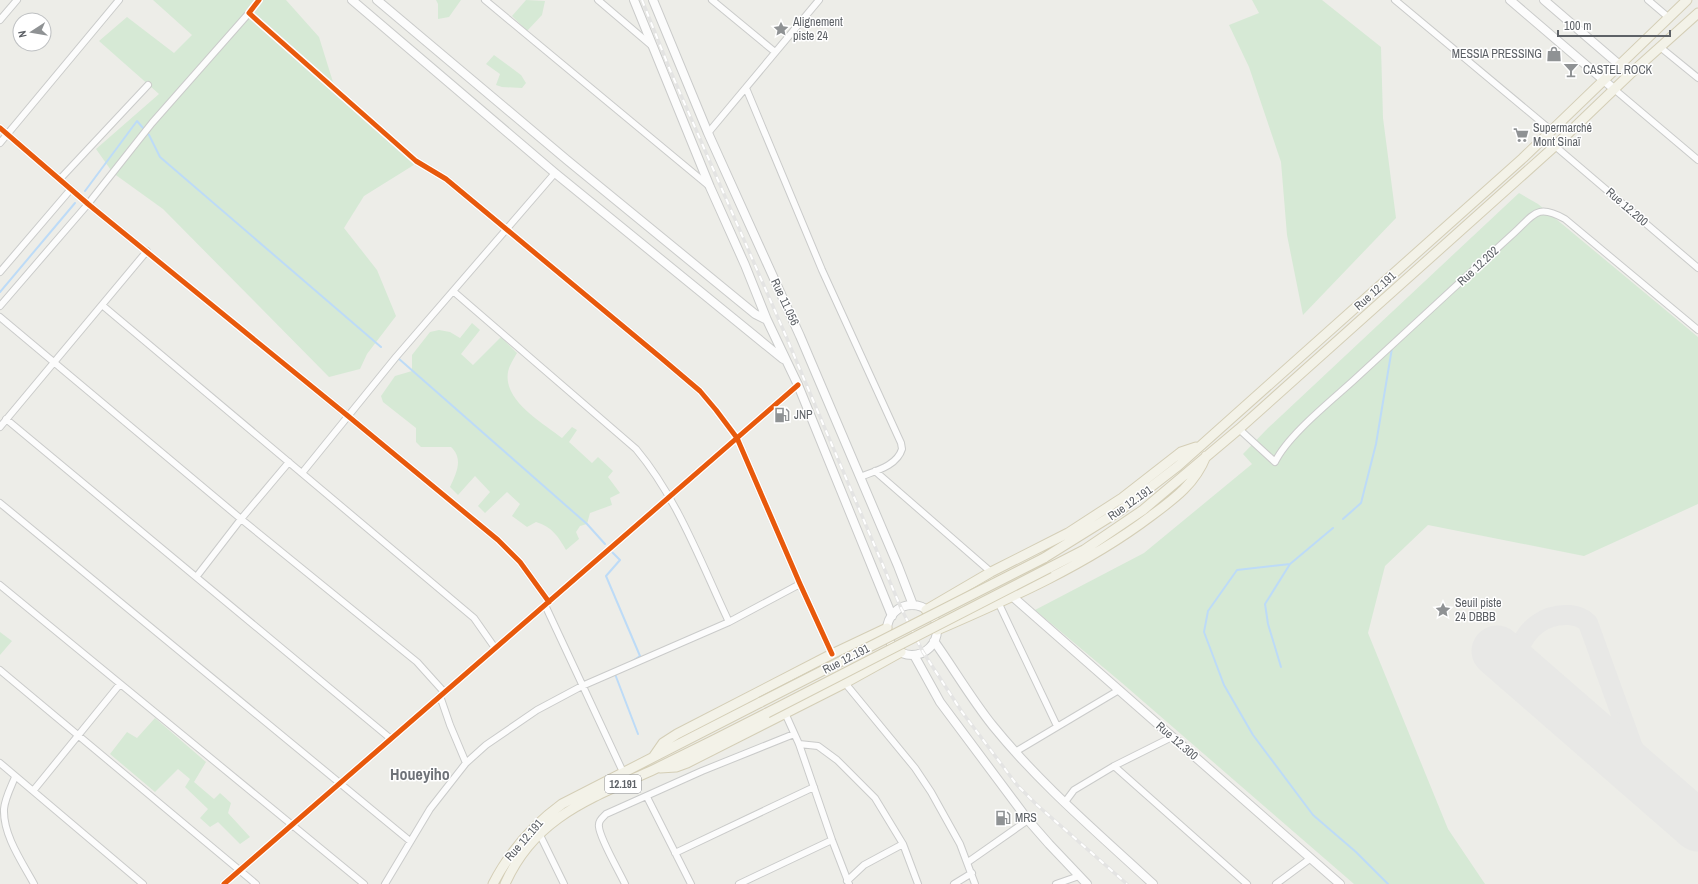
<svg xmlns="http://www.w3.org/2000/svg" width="1698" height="884" viewBox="0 0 1698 884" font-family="'Archivo Narrow',sans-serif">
  <rect width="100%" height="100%" fill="#edede8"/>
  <path fill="#d6e9d5" d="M 153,0 L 286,0 L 319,37 L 337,95 L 417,163 L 364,196 L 344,228 L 377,270 L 396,316 L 367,354 L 360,369 L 329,377 L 163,209 L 113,173 L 96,149 L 159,94 L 99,41 L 127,17 L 174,53 L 192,35 Z
    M 436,0 L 461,0 L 449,17 L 438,19 L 438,4 Z
    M 526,0 L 545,1 L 542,15 L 527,31 L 512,16 Z
    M 1252,0 L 1322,0 L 1381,47 L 1383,118 L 1396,218 L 1303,315 L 1287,235 L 1281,162 L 1249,67 L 1229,25 L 1259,13 Z
    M 494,55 L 521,75 L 526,83 L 522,88 L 502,87 L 496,85 L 500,74 L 486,64 Z
    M 1519,193 L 1538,204 L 1698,337 L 1698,504 L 1584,556 L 1428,525 L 1385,566 L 1368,633 L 1448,829 L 1485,884 L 1354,884 L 1122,683 L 1035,610 L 1144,553 L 1252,464 L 1243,454 L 1268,428 Z
    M 472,323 L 480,330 L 461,354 L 473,365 L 501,337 L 517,353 C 514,358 509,366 508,372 C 503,401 543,423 562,438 L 572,427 L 577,430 L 569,442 L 592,463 L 598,457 L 613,471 L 608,477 L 620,493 L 610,498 L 612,505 L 590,513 L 587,524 L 580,526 L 576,532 L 579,539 L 566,550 C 558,536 552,527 536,522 L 527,527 L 512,516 L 520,504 L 507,492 L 485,513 L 478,506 L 490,492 L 475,476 L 458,495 L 450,487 C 456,474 464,459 451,447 L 421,447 L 416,442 L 416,428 L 383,402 L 381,396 L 395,376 L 412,371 L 412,355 L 430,332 L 439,330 L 450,332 L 460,338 Z
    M 0,632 L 12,641 L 0,655 Z
    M 155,718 L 206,762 L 194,782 L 214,799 L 220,793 L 231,803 L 228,813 L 250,837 L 240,844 L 218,822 L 210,827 L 200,818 L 208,809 L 185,787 L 190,779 L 178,769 L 155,792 L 110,754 L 127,732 L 137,738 Z"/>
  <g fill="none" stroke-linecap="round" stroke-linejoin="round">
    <path stroke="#bddbf7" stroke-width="2" d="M 85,191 L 137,121 L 149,135 L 160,157 L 381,347
      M 0,292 L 75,203
      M 398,358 L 587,524 L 605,544
      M 1343,519 L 1361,503 L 1376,444 L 1392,348
      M 1333,528 L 1290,564 L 1237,570 L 1208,611 L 1204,632 L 1224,685 L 1253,735 L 1313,815 L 1356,852 L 1388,884
      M 610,550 L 620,560 L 606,576 L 640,656 L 631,662
      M 1281,667 L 1268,624 L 1265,604 L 1290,564
      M 615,674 L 638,734"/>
    <path stroke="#e8e8e6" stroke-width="20" d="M 1572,716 C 1561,711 1549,711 1538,704 C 1497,677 1520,612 1569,615 C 1577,616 1582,617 1588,623 L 1639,764 L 1643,773 L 1650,783"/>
    <path stroke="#e8e8e6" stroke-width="51" d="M 1497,651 L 1698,826"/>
    <defs>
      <path id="street" d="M 259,0 L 249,13 L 260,23 L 416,161 L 446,179 L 660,357 L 700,391 L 716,410 L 737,438 L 800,584 L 832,654
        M 485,0 L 709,186
        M 598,0 L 652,46
        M 712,0 L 775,52
        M 1395,0 L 1552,131
        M 1648,0 L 1668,17
        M 0,20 L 17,0
        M 1660,47 L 1698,78
        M 746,88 L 822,270 L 901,443 L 902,449 C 897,466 875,471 860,477
        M 1614,89 L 1698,160
        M 0,128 L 88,204 L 348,416 L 498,540 L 520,562 L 549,602
        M 708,133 L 819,0
        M 0,143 L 119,0
        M 1555,146 L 1698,268
        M 60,179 L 148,85
        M 0,272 L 71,189
        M 453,291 L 636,449 C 678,499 701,563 729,622
        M 102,305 L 474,618 L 495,648
        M 0,306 L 88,204 L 152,123 L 249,13
        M 0,317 L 241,519 L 417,662 L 444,692
        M 6,419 L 391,739
        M 0,427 L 147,251
        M 1239,429 L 1275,462 C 1288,435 1331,401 1354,380 C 1408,330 1461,281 1515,232 C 1535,213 1538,204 1565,219 L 1698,330
        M 875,471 L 991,572
        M 302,473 L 396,357 L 555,173
        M 0,503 L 410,841
        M 197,576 L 241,519 L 289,462
        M 0,585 L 364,884
        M 999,604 L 1057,726
        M 545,605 L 623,772
        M 0,670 L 256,884
        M 845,683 L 915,768 L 931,792 L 960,844 L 975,884
        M 440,696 L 450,725 L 466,763
        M 785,713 L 799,744 L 832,840 L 849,884
        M 799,744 L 818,746 L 837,760 L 875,798 L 903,844 L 918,884
        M 1015,752 L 1119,690
        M 0,763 L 143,884
        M 1114,766 L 1247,884
        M 15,777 C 11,787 5,798 4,809 C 3,835 22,862 34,884
        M 33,791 L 120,684
        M 647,797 L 691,884
        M 1065,802 L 1074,790 L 1114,766 L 1172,737
        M 539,833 L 564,884
        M 675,853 L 814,787
        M 968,862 L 1028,820
        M 847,881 L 864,865 L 903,844
        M 224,884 L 798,385
        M 385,884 L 430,809 L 466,763 L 486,745 L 537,710 L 582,686 L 729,622 L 800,584
        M 625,884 C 619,871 600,839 599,827 C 598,821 602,818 606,814 L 702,771 L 794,734
        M 739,884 L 832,840
        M 954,884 L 972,873
        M 1056,884 L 1079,876
        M 1276,884 L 1311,858"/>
      <path id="secondary" d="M 352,0 L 555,173 L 783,359
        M 377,0 L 567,160 L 755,314 L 767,320
        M 634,0 L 710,187 L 745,265 L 767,320 L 798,385 L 892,616
        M 653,0 L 708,133 L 800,336 L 898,566 L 913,605
        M 1510,0 L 1614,89
        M 1544,0 L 1630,74
        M 1013,597 L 1340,884
        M887 630a25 25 0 1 1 50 0a25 25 0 1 1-50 0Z
        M 934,641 C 954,669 972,700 993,726 C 1040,784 1098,833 1153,884
        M 914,655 L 940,702 L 1028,820 L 1049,844 L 1087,884"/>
      <path id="primary" d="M 1044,558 L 1121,510 L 1178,466 L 1523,158 L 1687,0
        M 1049,568 L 1084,550 L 1143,510 L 1239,429 L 1555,146 L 1630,74 L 1698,13
        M 926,610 L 991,572 L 1068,533 L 1122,498 L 1181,452 L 1196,447
        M 937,630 C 1011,598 1086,565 1151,516 C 1174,499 1195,484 1206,456
        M 654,756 L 663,743 L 677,734 L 832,654 L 887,628
        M 660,768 L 676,767 L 687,763 L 845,683 L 901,652
        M 493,884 C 510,851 532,826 562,804 L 761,702
        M 505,884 C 535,816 592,798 655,769 C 692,751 730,732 767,713"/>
    </defs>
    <use href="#street" stroke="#cacbca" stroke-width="8"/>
    <use href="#secondary" stroke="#cacbca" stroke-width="10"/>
    <use href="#primary" stroke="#d4ceb6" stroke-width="11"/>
    <use href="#street" stroke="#fcfcfc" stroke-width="6"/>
    <use href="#secondary" stroke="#fcfcfc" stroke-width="8"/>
    <use href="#primary" stroke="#f3f2e8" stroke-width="9"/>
    <defs>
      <path id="rail" d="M 642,0 L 670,70 L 785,334 L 901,608 L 923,652 L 962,712 L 1017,785 L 1037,805 L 1127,884"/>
    </defs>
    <use href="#rail" stroke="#e4e4e3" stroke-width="3.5"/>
    <use href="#rail" stroke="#fff" stroke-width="2" stroke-dasharray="6" stroke-linecap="butt"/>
    <defs>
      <path id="primary-bridge" d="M 761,702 L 1044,558
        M 767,713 L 1049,568"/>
    </defs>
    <use href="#primary-bridge" stroke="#d4ceb6" stroke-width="11" stroke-linecap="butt"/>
    <use href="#primary-bridge" stroke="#f3f2e8" stroke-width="9"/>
    <defs>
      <path id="cycleway" d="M 259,0 L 249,13 L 260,23 L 416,161 L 446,179 L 660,357 L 700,391 L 716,410 L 737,438 L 800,584 L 832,654
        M 0,128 L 88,204 L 348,416 L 498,540 L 520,562 L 549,602
        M 224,884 L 798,385"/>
    </defs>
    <use href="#cycleway" stroke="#fff" stroke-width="8"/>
    <use href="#cycleway" stroke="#e8590c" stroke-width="5"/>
  </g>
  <defs>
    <symbol id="sight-bare" viewBox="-9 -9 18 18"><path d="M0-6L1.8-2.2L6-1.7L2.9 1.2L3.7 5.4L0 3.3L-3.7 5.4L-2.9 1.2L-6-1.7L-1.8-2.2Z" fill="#8f9294" stroke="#fff" stroke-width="2.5" paint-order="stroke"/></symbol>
    <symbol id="shop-bare" viewBox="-9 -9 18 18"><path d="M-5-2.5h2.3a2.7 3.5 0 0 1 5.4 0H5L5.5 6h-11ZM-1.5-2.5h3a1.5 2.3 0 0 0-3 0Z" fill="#8f9294" stroke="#fff" stroke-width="2.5" paint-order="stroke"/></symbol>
    <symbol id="bar-bare" viewBox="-9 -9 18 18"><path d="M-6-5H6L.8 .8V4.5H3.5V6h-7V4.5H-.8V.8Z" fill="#8f9294" stroke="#fff" stroke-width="2.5" paint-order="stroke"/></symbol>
    <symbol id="supermarket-bare" viewBox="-9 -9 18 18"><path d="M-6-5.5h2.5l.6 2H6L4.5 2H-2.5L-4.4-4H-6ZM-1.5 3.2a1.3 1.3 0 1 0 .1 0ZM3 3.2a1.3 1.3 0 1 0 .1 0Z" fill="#8f9294" stroke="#fff" stroke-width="2.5" paint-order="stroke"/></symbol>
    <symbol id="fuel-bare" viewBox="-9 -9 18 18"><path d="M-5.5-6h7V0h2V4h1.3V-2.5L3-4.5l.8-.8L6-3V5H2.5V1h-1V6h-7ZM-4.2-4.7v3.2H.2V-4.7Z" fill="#8f9294" stroke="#fff" stroke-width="2.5" paint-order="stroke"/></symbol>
  </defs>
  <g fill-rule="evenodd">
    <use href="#sight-bare" x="770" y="18" width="22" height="22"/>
    <use href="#shop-bare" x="1543" y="43" width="22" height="22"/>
    <use href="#bar-bare" x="1560" y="59" width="22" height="22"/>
    <use href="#supermarket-bare" x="1510" y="124" width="22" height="22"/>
    <use href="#fuel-bare" x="771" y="404" width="22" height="22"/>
    <use href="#sight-bare" x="1432" y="599" width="22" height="22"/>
    <use href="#fuel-bare" x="992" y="807" width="22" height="22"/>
  </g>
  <g text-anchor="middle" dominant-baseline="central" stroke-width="3" stroke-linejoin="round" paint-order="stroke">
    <rect fill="#fff" stroke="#8e9094" stroke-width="1" x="605" y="775" width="36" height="18" rx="3"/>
    <g font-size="11" font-weight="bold" fill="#5d6166">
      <text x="623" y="784">12.191</text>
    </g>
    <g font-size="12" fill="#5d6166" stroke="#fff" text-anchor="start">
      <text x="793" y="22">Alignement<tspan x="793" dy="14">piste 24</tspan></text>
      <text x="1542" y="54" text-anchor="end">MESSIA PRESSING</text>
      <text x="1583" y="70">CASTEL ROCK</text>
      <text x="1533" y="128">Supermarché<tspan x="1533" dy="14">Mont Sinaï</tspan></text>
      <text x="794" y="415">JNP</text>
      <text x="1455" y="603">Seuil piste<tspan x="1455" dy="14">24 DBBB</tspan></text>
      <text x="1015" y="818">MRS</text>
    </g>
    <g font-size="12" fill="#5d6166" stroke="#fff">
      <text transform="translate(1627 207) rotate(41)">Rue 12.200</text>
      <text transform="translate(1478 266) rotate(-43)">Rue 12.202</text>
      <text transform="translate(1375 291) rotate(-42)">Rue 12.191</text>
      <text transform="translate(785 302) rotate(65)">Rue 11.056</text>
      <text transform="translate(1130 503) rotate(-35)">Rue 12.191</text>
      <text transform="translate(846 659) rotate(-27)">Rue 12.191</text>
      <text transform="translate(1177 741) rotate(41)">Rue 12.300</text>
      <text transform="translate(524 840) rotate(-49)">Rue 12.191</text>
    </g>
    <g font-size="16" font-weight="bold" fill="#6e7278" stroke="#fff">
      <text x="420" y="774">Houeyiho</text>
    </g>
  </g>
  <g transform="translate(32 32) rotate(258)"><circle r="19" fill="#ffffff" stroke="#bec0c2"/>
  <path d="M0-3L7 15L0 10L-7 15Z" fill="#8f9294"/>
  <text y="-6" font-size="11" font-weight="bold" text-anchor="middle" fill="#5d6166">N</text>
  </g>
  <path d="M1558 30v6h112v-6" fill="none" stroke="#5d6166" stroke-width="2"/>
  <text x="1564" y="30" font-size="12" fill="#5d6166" stroke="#ffffff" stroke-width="3" paint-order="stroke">100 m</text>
</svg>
